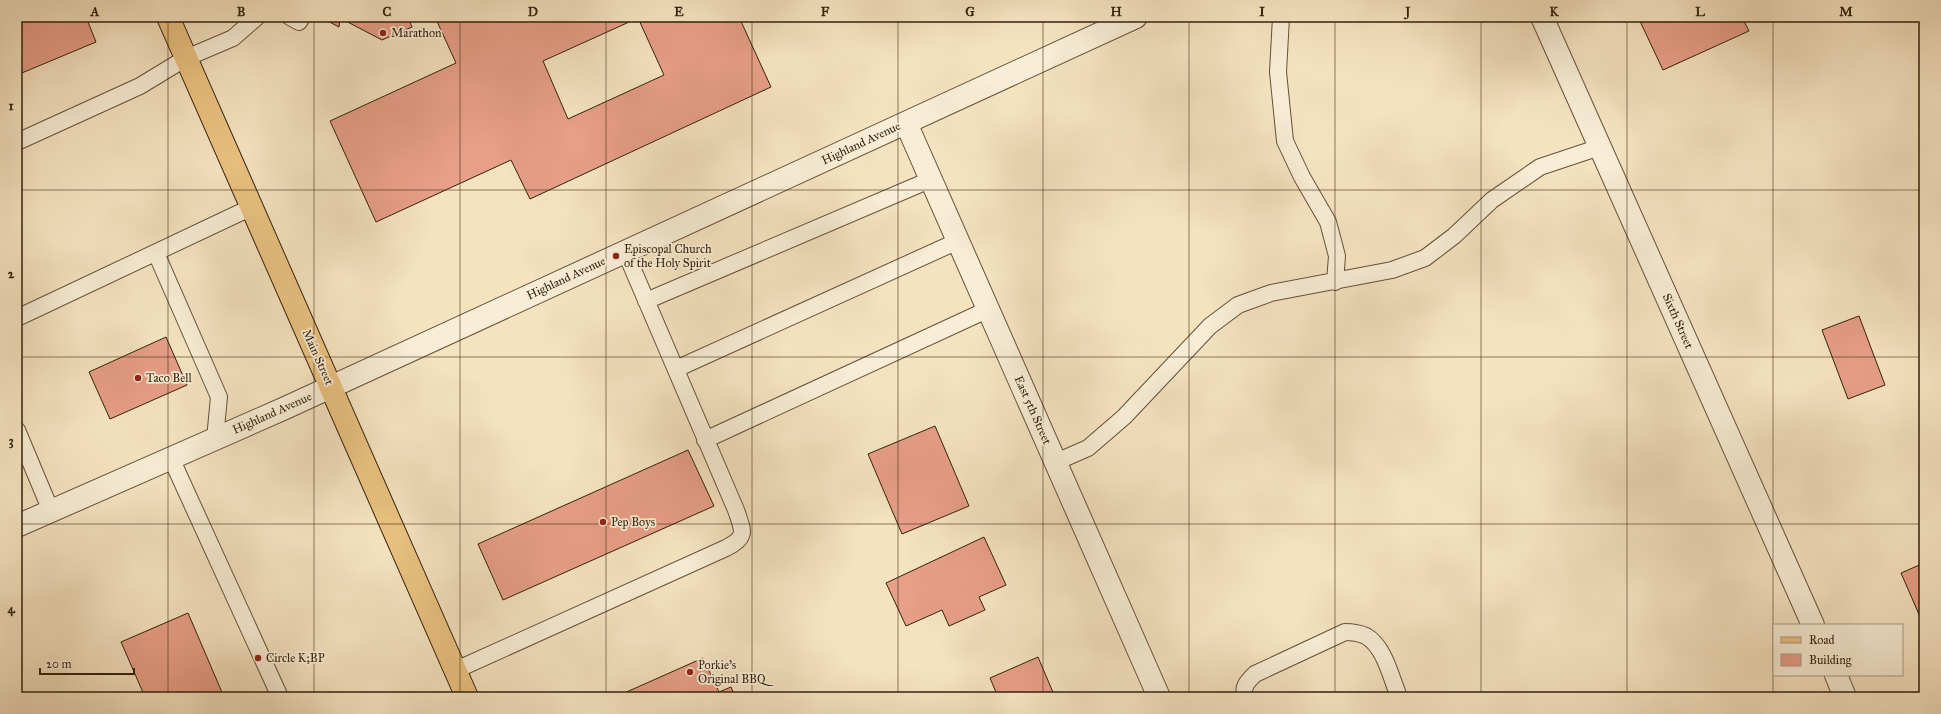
<svg xmlns="http://www.w3.org/2000/svg" width="1941" height="714" viewBox="0 0 1941 714" font-family="'IM FELL Great Primer',serif">
  <rect width="100%" height="100%" fill="#f5e3c0"/>
  <filter id="stains"><feTurbulence type="fractalNoise" baseFrequency=".005" numOctaves="4"/><feColorMatrix values="0 0 0 0 .2 0 0 0 0 .09 0 0 0 0 .02 0 0 0 .5 -.17"/></filter>
  <radialGradient id="worn" r=".72"><stop offset=".6" stop-color="#630" stop-opacity="0"/><stop offset="1" stop-color="#630" stop-opacity=".3"/></radialGradient>
  <path fill="#e79f87" stroke="#33200c" fill-rule="evenodd" d="M 17,17 L 86,17 L 96,42 L 17,75 Z
    M 320,17 L 408,17 L 412,27 L 382,40 L 340,18 L 339,27 Z
    M 435,17 L 739,17 L 771,87 L 530,199 L 511,160 L 376,222 L 330,121 L 456,63 ZM 638,18 L 664,75 L 568,119 L 543,61 Z
    M 1638,17 L 1742,17 L 1749,31 L 1663,70 Z
    M 1859,316 L 1885,385 L 1848,399 L 1822,330 Z
    M 166,337 L 187,385 L 110,419 L 89,372 Z
    M 935,426 L 969,506 L 902,534 L 868,454 Z
    M 688,450 L 714,506 L 503,600 L 478,544 Z
    M 984,537 L 1006,585 L 979,597 L 985,610 L 949,626 L 942,610 L 906,626 L 886,583 Z
    M 1924,563 L 1924,626 L 1901,573 Z
    M 188,613 L 224,697 L 145,697 L 121,642 Z
    M 1038,657 L 1055,697 L 998,697 L 990,678 Z
    M 703,658 L 719,692 L 731,687 L 735,697 L 624,697 L 622,694 Z"/>
  <g fill="none" stroke-linecap="round" stroke-linejoin="round">
    <defs>
      <path id="service" d="M 290,17 L 299,22 L 302,17
        M 1281,17 L 1278,72 L 1285,141 L 1302,177 L 1328,222 L 1337,256 L 1335,282
        M 17,142 L 140,86 L 186,58 L 233,38 L 257,17
        M 156,253 L 219,397 L 215,439
        M 646,301 L 932,179
        M 17,318 L 252,207
        M 676,369 L 958,241
        M 17,430 L 51,511
        M 705,440 L 989,309
        M 171,458 L 280,697
        M 1056,462 L 1088,448 L 1124,417 L 1210,326 L 1238,305 L 1271,293 L 1392,270 L 1425,258 L 1454,236 L 1492,200 L 1540,167 L 1600,147
        M 456,670 L 726,548 C 748,537 743,531 736,510 L 625,251
        M 1245,697 C 1242,686 1248,681 1255,674 L 1345,632 C 1352,632 1359,633 1366,636 C 1385,647 1391,678 1399,697"/>
      <path id="minor" d="M 1542,17 L 1813,625
        M 906,123 L 1159,697
        M 17,526 L 283,409 L 1136,17
        M 1836,675 L 1845,697"/>
      <path id="primary" d="M 168,17 L 467,697"/>
    </defs>
    <use href="#service" stroke="#645139" stroke-width="18"/>
    <use href="#minor" stroke="#645139" stroke-width="24"/>
    <use href="#primary" stroke="#33200c" stroke-width="24"/>
    <path stroke="#33200c" stroke-width="2.5" stroke-dasharray="1 2" stroke-linecap="butt" d="M 1914,697 L 1924,688"/>
    <use href="#service" stroke="#f8edd6" stroke-width="16"/>
    <use href="#minor" stroke="#f8edd6" stroke-width="22"/>
    <use href="#primary" stroke="#eac280" stroke-width="22"/>
  </g>
  <path fill="none" stroke="#33200c" stroke-width="1" stroke-opacity="0.55" d="M 168,17 L 168,697M 314,17 L 314,697M 460,17 L 460,697M 606,17 L 606,697M 752,17 L 752,697M 898,17 L 898,697M 1043,17 L 1043,697M 1189,17 L 1189,697M 1335,17 L 1335,697M 1481,17 L 1481,697M 1627,17 L 1627,697M 1773,17 L 1773,697M 17,190 L 1924,190M 17,357 L 1924,357M 17,524 L 1924,524"/>
  <g fill="#8f2418" stroke="#f8edd6" stroke-width="1.5">
    <circle cx="383" cy="33" r="4"/>
    <circle cx="616" cy="256" r="4"/>
    <circle cx="138" cy="378" r="4"/>
    <circle cx="603" cy="522" r="4"/>
    <circle cx="258" cy="658" r="4"/>
    <circle cx="690" cy="672" r="4"/>
  </g>
  <g text-anchor="middle" dominant-baseline="central" stroke-width="3.5" stroke-linejoin="round" paint-order="stroke">
    <g font-size="12" fill="#33200c" stroke="#f8edd6" text-anchor="start">
      <text x="391" y="33">Marathon</text>
      <text x="624" y="249">Episcopal Church<tspan x="624" dy="14">of the Holy Spirit</tspan></text>
      <text x="146" y="378">Taco Bell</text>
      <text x="611" y="522">Pep Boys</text>
      <text x="266" y="658">Circle K;BP</text>
      <text x="698" y="665">Porkie's<tspan x="698" dy="14">Original BBQ</tspan></text>
    </g>
    <g font-size="12" fill="#33200c" stroke="#f8edd6">
      <text transform="translate(861 143) rotate(-25)">Highland Avenue</text>
      <text transform="translate(566 278) rotate(-25)">Highland Avenue</text>
      <text transform="translate(1678 321) rotate(66)">Sixth Street</text>
      <text transform="translate(318 357) rotate(66)">Main Street</text>
      <text transform="translate(1033 410) rotate(66)">East 5th Street</text>
      <text transform="translate(272 413) rotate(-24)">Highland Avenue</text>
    </g>
  </g>
  <rect width="1941" height="714" fill="none" stroke="#f5e3c0" stroke-width="44"/>
  <rect x="1773" y="624" width="130" height="52" fill="#f8edd6" stroke="#a99b85"/>
  <rect x="1781" y="637" width="20" height="6" fill="#eac280" stroke="#a99b85"/>
  <text x="1809" y="644" font-size="12" fill="#33200c">Road</text>
  <rect x="1781" y="654" width="20" height="12" fill="#e79f87" stroke="#a99b85"/>
  <text x="1809" y="664" font-size="12" fill="#33200c">Building</text>
  <path d="M40 668v6h94v-6" fill="none" stroke="#33200c" stroke-width="2"/>
  <text x="46" y="668" font-size="12" fill="#33200c" stroke="#f8edd6" stroke-width="3" paint-order="stroke">20 m</text>
  <rect x="22" y="22" width="1897" height="670" fill="none" stroke="#33200c" stroke-width="1.5"/>
  <g font-size="13" text-anchor="middle" font-weight="bold" fill="#33200c">
    <text x="95" y="16">A</text>
    <text x="241" y="16">B</text>
    <text x="387" y="16">C</text>
    <text x="533" y="16">D</text>
    <text x="679" y="16">E</text>
    <text x="825" y="16">F</text>
    <text x="970" y="16">G</text>
    <text x="1116" y="16">H</text>
    <text x="1262" y="16">I</text>
    <text x="1408" y="16">J</text>
    <text x="1554" y="16">K</text>
    <text x="1700" y="16">L</text>
    <text x="1846" y="16">M</text>
    <text x="11" y="110">1</text>
    <text x="11" y="278">2</text>
    <text x="11" y="445">3</text>
    <text x="11" y="613">4</text>
  </g>
  <rect width="100%" height="100%" filter="url(#stains)"/>
  <rect width="100%" height="100%" fill="url(#worn)"/>
</svg>
